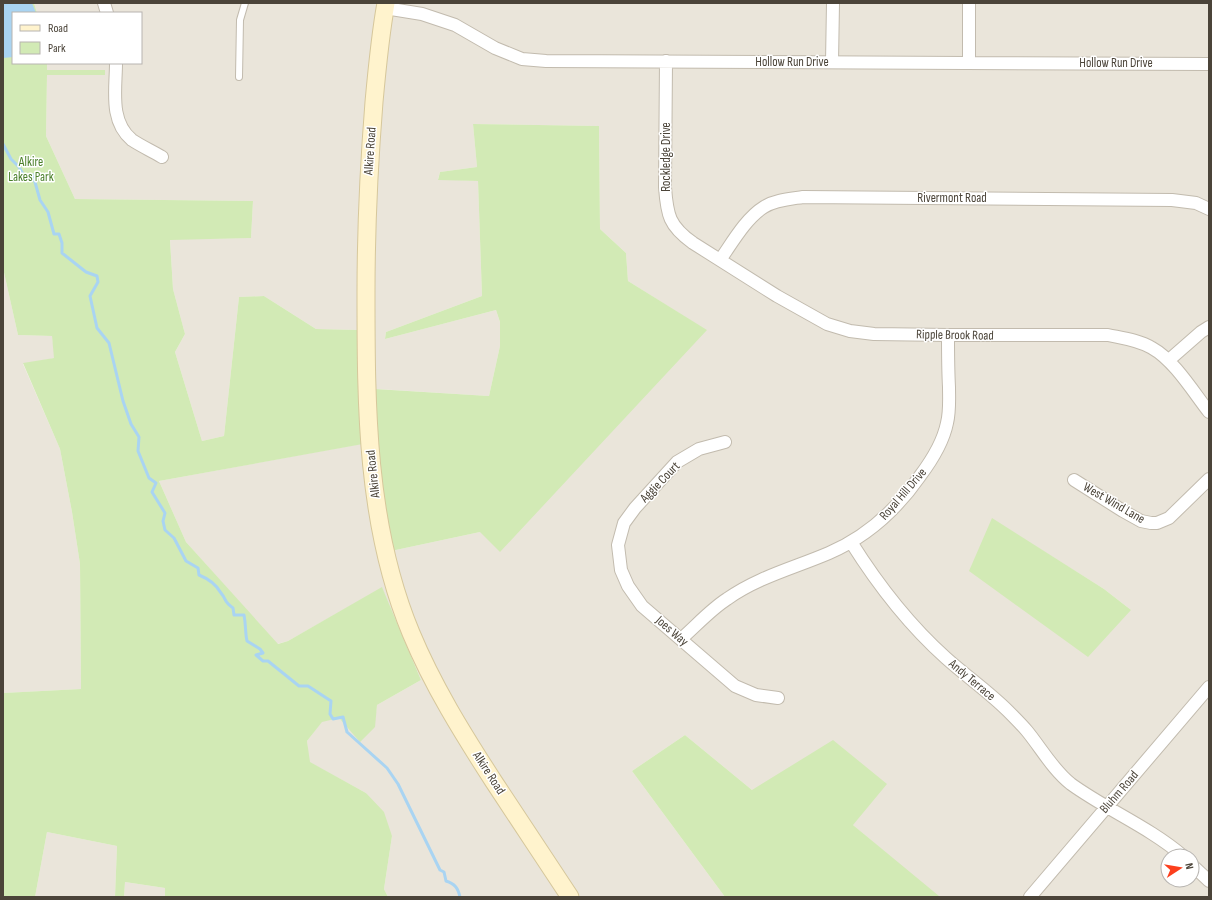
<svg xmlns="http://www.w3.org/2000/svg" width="1212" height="900" viewBox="0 0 1212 900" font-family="'Sofia Sans Condensed',sans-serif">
  <rect width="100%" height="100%" fill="#f6f3ec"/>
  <path fill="#eae5da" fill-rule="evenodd" d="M 34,3 L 1209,3 L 1209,897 L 938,897 L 853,825 L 752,790 L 685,735 L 632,771 L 725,897 L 388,897 L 384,889 L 392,836 L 366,793 L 309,762 L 307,741 L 322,721 L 339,718 L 360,741 L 374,727 L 377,705 L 421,680 L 382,588 L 288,641 L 277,644 L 186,542 L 159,481 L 377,441 L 391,551 L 480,532 L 706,330 L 628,281 L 626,253 L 600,229 L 599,126 L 473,124 L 477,167 L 440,172 L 438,179 L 478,181 L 482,296 L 386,332 L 385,339 L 496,310 L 500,322 L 500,346 L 489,396 L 361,388 L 358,330 L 316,329 L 264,296 L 239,297 L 224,436 L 202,441 L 175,352 L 185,334 L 173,289 L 170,239 L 251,238 L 253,201 L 75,199 L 46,136 L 47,74 L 105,75 L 105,70 L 47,70 L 47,63 L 141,63 L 141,13 L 37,13 ZM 992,519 L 1104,589 L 1131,610 ZM 1168,856 L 1192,856 L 1192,880 L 1168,880 Z
    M 3,268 L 18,335 L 52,336 L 55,358 L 23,364 L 60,449 L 72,512 L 80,564 L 81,689 L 3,693 Z
    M 47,832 L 117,846 L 115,897 L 35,897 Z
    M 125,882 L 165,888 L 165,897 L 124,897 Z"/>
  <path fill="#d2eab5" d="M 3,3 L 34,3 L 37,13 L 13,13 L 13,63 L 47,63 L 47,70 L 105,70 L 105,75 L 47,75 L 46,136 L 75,199 L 253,201 L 251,238 L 170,240 L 173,289 L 185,334 L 175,352 L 202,441 L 224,436 L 239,297 L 264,296 L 316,329 L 358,330 L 363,444 L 159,481 L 186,542 L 278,644 L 288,641 L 382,587 L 421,680 L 377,705 L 375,727 L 360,742 L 339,718 L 322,722 L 307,741 L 310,762 L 366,793 L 384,812 L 392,836 L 384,889 L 388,897 L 165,897 L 165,888 L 125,882 L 124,897 L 115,897 L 117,846 L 47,832 L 35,897 L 3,897 L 3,693 L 81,689 L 80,564 L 72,512 L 60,449 L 23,363 L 54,358 L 52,336 L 18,335 L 3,268 Z
    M 473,124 L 599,126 L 600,229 L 626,253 L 628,281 L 707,330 L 500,552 L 480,532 L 391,551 L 378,476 L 375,389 L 489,396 L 500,346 L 500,322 L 496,310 L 385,339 L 386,332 L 482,296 L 478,181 L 438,180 L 440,172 L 477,167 Z
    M 992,518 L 1104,589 L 1131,610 L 1088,657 L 969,571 Z
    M 685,735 L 752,790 L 833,740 L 887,784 L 853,825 L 939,896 L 725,897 L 632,771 Z"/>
  <path fill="#a9d4f2" d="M 3,3 L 32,3 L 36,13 L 13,13 L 13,57 L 3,58 Z"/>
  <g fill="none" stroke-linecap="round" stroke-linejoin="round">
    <path stroke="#a9d4f2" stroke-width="3" d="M 3,144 L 11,159 L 19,167 L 25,178 L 33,175 L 40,200 L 48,212 L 54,234 L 59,234 L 62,243 L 62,253 L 86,272 L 97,276 L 98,282 L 90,296 L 97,328 L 109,343 L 123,401 L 131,424 L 139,437 L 138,451 L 149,478 L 156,483 L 152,492 L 165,513 L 163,521 L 165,530 L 174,538 L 186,561 L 198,568 L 199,575 C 209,579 216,584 221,593 C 227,600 223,601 233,608 L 234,615 L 244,615 C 246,625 245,632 247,641 L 260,649 L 263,653 L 256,655 L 263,661 L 268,661 L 299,686 L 308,686 L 331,701 L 330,714 L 333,719 L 343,717 L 347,732 L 387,768 L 398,784 L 440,870 L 444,872 L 446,881 C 455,884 458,888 460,897"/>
    <defs>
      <path id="service" d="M 239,77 L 240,20 L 245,3"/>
      <path id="minor" d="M 104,3 L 107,13
        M 969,3 L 969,62
        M 385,8 L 422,14 L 455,25 L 495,48 L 522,59 L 546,61 L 1209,64
        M 666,61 L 665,187 C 667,215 669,226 693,243 L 777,296 L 827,324 L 850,331 L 874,334 L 948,335 L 1108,335 C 1122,338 1139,340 1152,348 C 1174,360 1194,393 1209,412
        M 832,62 L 833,3
        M 116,63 C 116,89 109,121 132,140 C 141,146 152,151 162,157
        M 720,260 C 732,243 746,218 764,207 C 775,200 790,199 803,197 L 1172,200 L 1196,203 L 1209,209
        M 1169,360 L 1201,332 L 1209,327
        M 725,442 L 699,449 L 677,462 L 635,508 L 624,523 L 618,545 L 621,570 L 628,586 L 642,606 L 735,686 L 756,695 L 778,698
        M 1074,480 L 1123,511 L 1141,521 L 1151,523 L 1157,523 L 1169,518 L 1209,479
        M 851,542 C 878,585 908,624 946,658 C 966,676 989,692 1008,711 C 1014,717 1021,724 1027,731 C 1041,748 1053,770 1071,784 C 1107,810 1149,827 1183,856
        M 681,639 C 696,626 710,610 727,599 C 758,577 794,568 829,553 C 866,537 897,509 920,476 C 932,460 943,443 947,423 C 950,411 949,399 949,387 C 948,369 948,352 948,335
        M 1192,865 L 1209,881
        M 1030,897 L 1209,687"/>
      <path id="secondary" d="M 386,3 C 380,36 377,69 374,102 C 369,165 366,228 366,292 C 366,406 366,525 411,633 C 433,686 463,734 494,782 C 519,820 545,859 570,897"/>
    </defs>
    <use href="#service" stroke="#c2bbae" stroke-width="8"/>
    <use href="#minor" stroke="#c2bbae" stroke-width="14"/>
    <use href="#secondary" stroke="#d6c79b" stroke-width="19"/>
    <use href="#service" stroke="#fff" stroke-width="6"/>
    <use href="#minor" stroke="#fff" stroke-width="12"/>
    <use href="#secondary" stroke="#fff3cd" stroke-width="17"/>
  </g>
  <g text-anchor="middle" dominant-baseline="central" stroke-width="3" stroke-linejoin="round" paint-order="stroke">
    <g font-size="13" fill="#4b4439" stroke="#fff">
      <text x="792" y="62">Hollow Run Drive</text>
      <text x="1116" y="63">Hollow Run Drive</text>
      <text transform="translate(370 151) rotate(-86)">Alkire Road</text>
      <text transform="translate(666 157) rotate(-90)">Rockledge Drive</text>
      <text x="952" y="198">Rivermont Road</text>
      <text transform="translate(955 335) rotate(1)">Ripple Brook Road</text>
      <text transform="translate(373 474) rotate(-96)">Alkire Road</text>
      <text transform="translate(660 482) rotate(-46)">Aggie Court</text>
      <text transform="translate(903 494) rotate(-49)">Royal Hill Drive</text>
      <text transform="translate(1114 503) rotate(30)">West Wind Lane</text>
      <text transform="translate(672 631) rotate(41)">Joes Way</text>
      <text transform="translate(972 680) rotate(40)">Andy Terrace</text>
      <text transform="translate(489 773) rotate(57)">Alkire Road</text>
      <text transform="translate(1119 792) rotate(-49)">Bluhm Road</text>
    </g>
    <g font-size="13" fill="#4a7f2a" stroke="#fff">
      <text x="31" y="162">Alkire<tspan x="31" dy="15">Lakes Park</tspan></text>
    </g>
  </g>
  <rect width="1212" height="900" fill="none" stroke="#4b4439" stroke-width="8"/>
  <rect x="12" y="12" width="130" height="52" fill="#ffffff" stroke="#b7b4b0"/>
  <rect x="20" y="25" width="20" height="6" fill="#fff3cd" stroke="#b7b4b0"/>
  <text x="48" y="32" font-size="12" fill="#4b4439">Road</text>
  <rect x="20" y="42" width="20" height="12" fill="#d2eab5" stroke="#b7b4b0"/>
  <text x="48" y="52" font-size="12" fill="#4b4439">Park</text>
  <g transform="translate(1180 868) rotate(78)"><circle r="19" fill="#ffffff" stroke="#b7b4b0"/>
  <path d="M0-3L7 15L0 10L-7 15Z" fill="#fc3f1d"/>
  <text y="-6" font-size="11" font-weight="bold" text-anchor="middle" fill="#4b4439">N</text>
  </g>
</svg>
